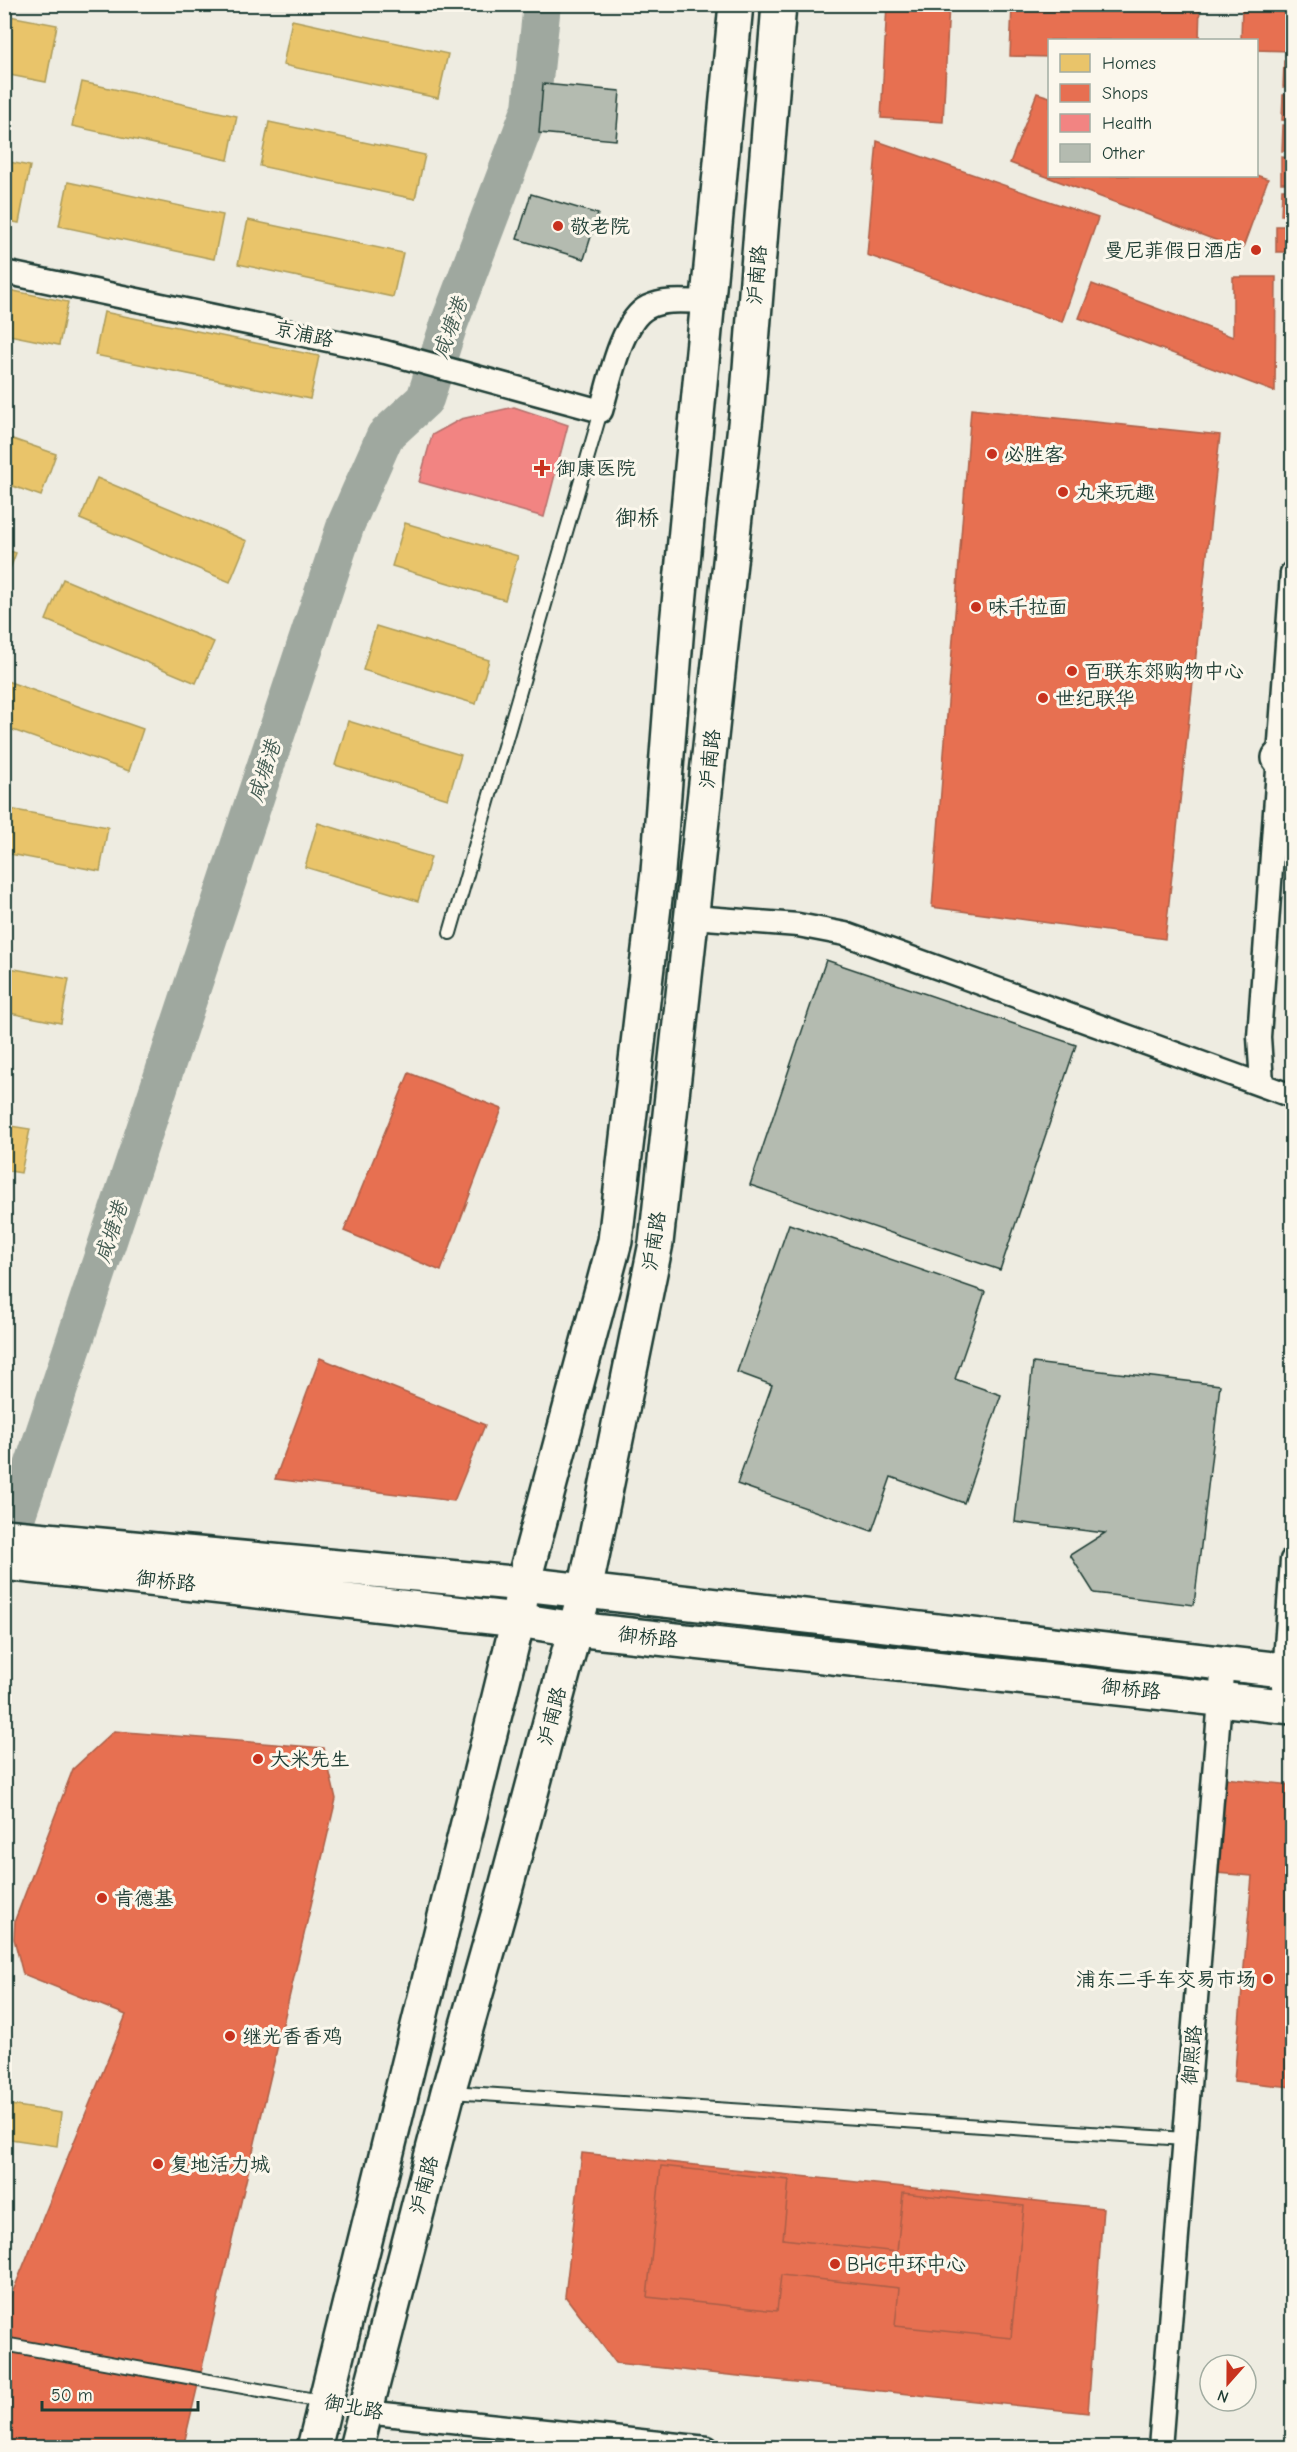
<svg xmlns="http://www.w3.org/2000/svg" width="1297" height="2452" viewBox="0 0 1297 2452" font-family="'Comic Neue','LXGW WenKai TC',sans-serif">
  <rect width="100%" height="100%" fill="#eeece1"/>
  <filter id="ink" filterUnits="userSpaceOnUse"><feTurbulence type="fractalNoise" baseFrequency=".0167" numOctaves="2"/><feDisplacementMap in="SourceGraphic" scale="12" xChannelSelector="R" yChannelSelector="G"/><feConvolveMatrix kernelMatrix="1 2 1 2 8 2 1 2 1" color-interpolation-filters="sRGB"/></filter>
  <g filter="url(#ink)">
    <path fill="#e9c46a" stroke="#ac9c5a" stroke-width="1.5" d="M 4,15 L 57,25 L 46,82 L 4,74 Z
      M 292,20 L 448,54 L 438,98 L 283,65 Z
      M 82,82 L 237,116 L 228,160 L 72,126 Z
      M 269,122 L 425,155 L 415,199 L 260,166 Z
      M 4,161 L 30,166 L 19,223 L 4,220 Z
      M 68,182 L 223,215 L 214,259 L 59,226 Z
      M 248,220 L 403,253 L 393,297 L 238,264 Z
      M 4,289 L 68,302 L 59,345 L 4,334 Z
      M 104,312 L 319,356 L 310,399 L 95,355 Z
      M 4,436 L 56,454 L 41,496 L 4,483 Z
      M 97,478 L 247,541 L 230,582 L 80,519 Z
      M 405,523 L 518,556 L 505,600 L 392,566 Z
      M 4,549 L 16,553 L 4,585 Z
      M 63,579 L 214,642 L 196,683 L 46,620 Z
      M 376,626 L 489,660 L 476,704 L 363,670 Z
      M 4,680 L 143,729 L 129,771 L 4,727 Z
      M 348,721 L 461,755 L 448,799 L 335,765 Z
      M 4,808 L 108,827 L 100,871 L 4,853 Z
      M 318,823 L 431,857 L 418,901 L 305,867 Z
      M 4,967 L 69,979 L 61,1023 L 4,1012 Z
      M 4,1125 L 30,1129 L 21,1173 L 4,1170 Z
      M 4,2104 L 61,2113 L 57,2146 L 4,2138 Z"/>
    <path fill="#e76f51" stroke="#ab6048" stroke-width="1.5" d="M 887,4 L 949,4 L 943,122 L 881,118 Z
      M 1012,4 L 1200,4 L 1199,40 L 1050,40 L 1050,57 L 1010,56 Z
      M 1242,4 L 1292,4 L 1292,51 L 1256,50 L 1256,40 L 1241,40 Z
      M 1284,61 L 1292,62 L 1292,88 L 1283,87 Z
      M 1037,93 L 1050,97 L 1050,176 L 1256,175 L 1268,179 L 1242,250 L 1010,163 Z
      M 1283,95 L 1292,95 L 1292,121 L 1282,120 Z
      M 1283,125 L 1292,126 L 1292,151 L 1282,151 Z
      M 877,141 L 1098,218 L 1062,322 L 867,255 Z
      M 1281,157 L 1292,158 L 1292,183 L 1281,183 Z
      M 1282,189 L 1292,189 L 1292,215 L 1281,215 Z
      M 1276,226 L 1292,226 L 1292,252 L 1276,252 Z
      M 1233,277 L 1276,277 L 1275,392 L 1079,318 L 1092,284 L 1233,337 Z
      M 1292,357 L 1292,379 L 1289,379 Z
      M 971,409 L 1220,435 L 1165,939 L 932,907 Z
      M 409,1073 L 502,1109 L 441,1271 L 344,1231 Z
      M 320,1358 L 485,1425 L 454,1501 L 275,1479 Z
      M 114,1731 L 324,1748 L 336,1799 L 183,2448 L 4,2448 L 4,2313 L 126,2015 L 23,1974 L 14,1939 L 15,1920 L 73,1769 Z
      M 1224,1778 L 1292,1785 L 1292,2087 L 1234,2081 L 1252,1876 L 1216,1873 Z
      M 582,2153 L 1103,2208 L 1088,2413 L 616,2363 L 565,2296 Z
      M 661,2166 L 789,2180 L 783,2239 L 897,2252 L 903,2193 L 1024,2206 L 1011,2338 L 895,2326 L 899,2288 L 781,2275 L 777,2311 L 647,2297 Z"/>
    <path fill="#f28482" stroke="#b36f6b" stroke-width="1.5" d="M 514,407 L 568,425 L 544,517 L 419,482 L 432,435 L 461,419 Z"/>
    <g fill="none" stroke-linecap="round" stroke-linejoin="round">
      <path stroke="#9fa89f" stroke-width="38" d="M 4,1554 L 346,524 L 385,436 L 425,399 L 449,324 L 531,108 L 542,4"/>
    </g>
    <path fill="#b4bbb0" stroke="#1f3d34" stroke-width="1.5" d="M 543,84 L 620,91 L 616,140 L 539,133 Z
      M 531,194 L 598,214 L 584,259 L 517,239 Z
      M 826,960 L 1076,1045 L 1000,1270 L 750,1185 Z
      M 789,1224 L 985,1292 L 955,1379 L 1001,1395 L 964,1503 L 891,1477 L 872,1531 L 737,1484 L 772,1385 L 737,1372 Z
      M 1033,1363 L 1220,1385 L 1194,1605 L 1094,1593 L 1070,1555 L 1105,1533 L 1015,1522 Z"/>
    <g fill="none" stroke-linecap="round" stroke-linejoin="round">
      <defs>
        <path id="lane" d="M 450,933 L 601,411
          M 450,2092 L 1185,2139
          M 4,2344 L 326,2402 L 364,2412"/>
        <path id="street" d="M 4,272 L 385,352 L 601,411 C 609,384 621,320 648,307 C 666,298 690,302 709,302
          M 693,917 L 798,925 L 845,934 L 1292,1096
          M 1262,1083 L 1259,1037 L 1292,573
          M 1282,1705 L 1292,1560
          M 365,2412 L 707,2448
          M 1160,2448 L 1223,1662"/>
        <path id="secondary" d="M 1279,758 L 1292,759
          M 4,1536 L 523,1584 L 1292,1671
          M 4,1563 L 518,1620 L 575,1629 L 1292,1707"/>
        <path id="primary" d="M 314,2448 L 518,1620 L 523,1584 L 615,1241 L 658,872 L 677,625 L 736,4
          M 356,2448 L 448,2092 L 506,1887 L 585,1591 L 656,1243 L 747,406 L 779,4"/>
      </defs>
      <use href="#lane" stroke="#1f3d34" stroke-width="16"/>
      <use href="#street" stroke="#1f3d34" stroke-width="27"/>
      <use href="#secondary" stroke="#1f3d34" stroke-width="38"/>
      <use href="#primary" stroke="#1f3d34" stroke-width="38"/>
      <use href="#lane" stroke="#fbf7ec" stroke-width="12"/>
      <use href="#street" stroke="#fbf7ec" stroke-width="22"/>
      <use href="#secondary" stroke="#fbf7ec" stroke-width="33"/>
      <use href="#primary" stroke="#fbf7ec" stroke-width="33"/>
    </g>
  </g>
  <g fill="#c8321e" stroke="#fbf7ec" stroke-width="2">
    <circle cx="558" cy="226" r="6"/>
    <circle cx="1256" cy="250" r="6"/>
    <circle cx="992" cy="454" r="6"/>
    <path d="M539 459h6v6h6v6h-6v6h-6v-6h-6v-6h6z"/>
    <circle cx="1063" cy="492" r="6"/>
    <circle cx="976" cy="607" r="6"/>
    <circle cx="1072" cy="671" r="6"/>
    <circle cx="1043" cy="698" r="6"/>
    <circle cx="258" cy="1759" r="6"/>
    <circle cx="102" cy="1898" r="6"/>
    <circle cx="1268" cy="1979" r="6"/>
    <circle cx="230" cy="2036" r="6"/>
    <circle cx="158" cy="2164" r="6"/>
    <circle cx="835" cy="2264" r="6"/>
  </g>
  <g text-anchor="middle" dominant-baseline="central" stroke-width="6" stroke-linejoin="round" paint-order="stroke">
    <g font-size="20" fill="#1f3d34" stroke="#fbf7ec" text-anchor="start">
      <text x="570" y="226">敬老院</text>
      <text x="1244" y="250" text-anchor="end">曼尼菲假日酒店</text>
      <text x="1004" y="454">必胜客</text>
      <text x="556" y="468">御康医院</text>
      <text x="1075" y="492">丸来玩趣</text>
      <text x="988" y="607">味千拉面</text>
      <text x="1084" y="671">百联东郊购物中心</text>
      <text x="1055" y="698">世纪联华</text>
      <text x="270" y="1759">大米先生</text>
      <text x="114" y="1898">肯德基</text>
      <text x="1256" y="1979" text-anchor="end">浦东二手车交易市场</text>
      <text x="242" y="2036">继光香香鸡</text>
      <text x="170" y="2164">复地活力城</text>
      <text x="847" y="2264">BHC中环中心</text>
    </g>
    <g font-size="20" fill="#1f3d34" stroke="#fbf7ec">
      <text transform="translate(757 275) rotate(-85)">沪南路</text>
      <text transform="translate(304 334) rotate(12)">京浦路</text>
      <text transform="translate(710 759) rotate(-84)">沪南路</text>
      <text transform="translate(654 1241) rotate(-81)">沪南路</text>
      <text transform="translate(166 1581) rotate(6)">御桥路</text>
      <text transform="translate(648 1637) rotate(6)">御桥路</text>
      <text transform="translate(1131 1689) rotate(6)">御桥路</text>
      <text transform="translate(552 1716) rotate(-75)">沪南路</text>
      <text transform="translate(1192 2055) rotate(-85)">御熙路</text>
      <text transform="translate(424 2185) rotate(-75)">沪南路</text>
      <text transform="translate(354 2407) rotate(11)">御北路</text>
    </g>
    <g font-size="21" font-style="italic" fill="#455d54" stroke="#fbf7ec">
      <text transform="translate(450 328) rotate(-70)">咸塘港</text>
      <text transform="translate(264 771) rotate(-72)">咸塘港</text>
      <text transform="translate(111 1232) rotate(-72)">咸塘港</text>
    </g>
    <g font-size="22" fill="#1f3d34" stroke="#fbf7ec">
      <text x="637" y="518">御桥</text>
    </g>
  </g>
  <rect width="1297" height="2452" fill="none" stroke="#fbf7ec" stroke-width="24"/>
  <rect x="12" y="12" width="1273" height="2428" fill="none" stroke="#1f3d34" stroke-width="2" filter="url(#ink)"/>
  <rect x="1048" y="39" width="210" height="138" fill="#fbf7ec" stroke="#a3ada2" stroke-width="1.5"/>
  <rect x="1060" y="54" width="30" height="18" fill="#e9c46a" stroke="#a3ada2" stroke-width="1.5"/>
  <text x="1102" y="69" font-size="18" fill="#1f3d34">Homes</text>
  <rect x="1060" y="84" width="30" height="18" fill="#e76f51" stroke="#a3ada2" stroke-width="1.5"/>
  <text x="1102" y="99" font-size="18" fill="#1f3d34">Shops</text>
  <rect x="1060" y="114" width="30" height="18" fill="#f28482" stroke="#a3ada2" stroke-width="1.5"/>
  <text x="1102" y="129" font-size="18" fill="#1f3d34">Health</text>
  <rect x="1060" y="144" width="30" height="18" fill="#b4bbb0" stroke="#a3ada2" stroke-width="1.5"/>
  <text x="1102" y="159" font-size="18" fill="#1f3d34">Other</text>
  <g transform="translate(1228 2383) rotate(201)"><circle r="28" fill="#fbf7ec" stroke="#a3ada2" stroke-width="1.5"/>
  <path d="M0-4.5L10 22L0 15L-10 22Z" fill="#c8321e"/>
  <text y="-9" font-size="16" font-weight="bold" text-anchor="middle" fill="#1f3d34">N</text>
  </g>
  <path d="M42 2401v9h156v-9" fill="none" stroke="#1f3d34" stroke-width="3"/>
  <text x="51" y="2401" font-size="18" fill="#1f3d34" stroke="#fbf7ec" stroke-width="4.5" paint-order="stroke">50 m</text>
</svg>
